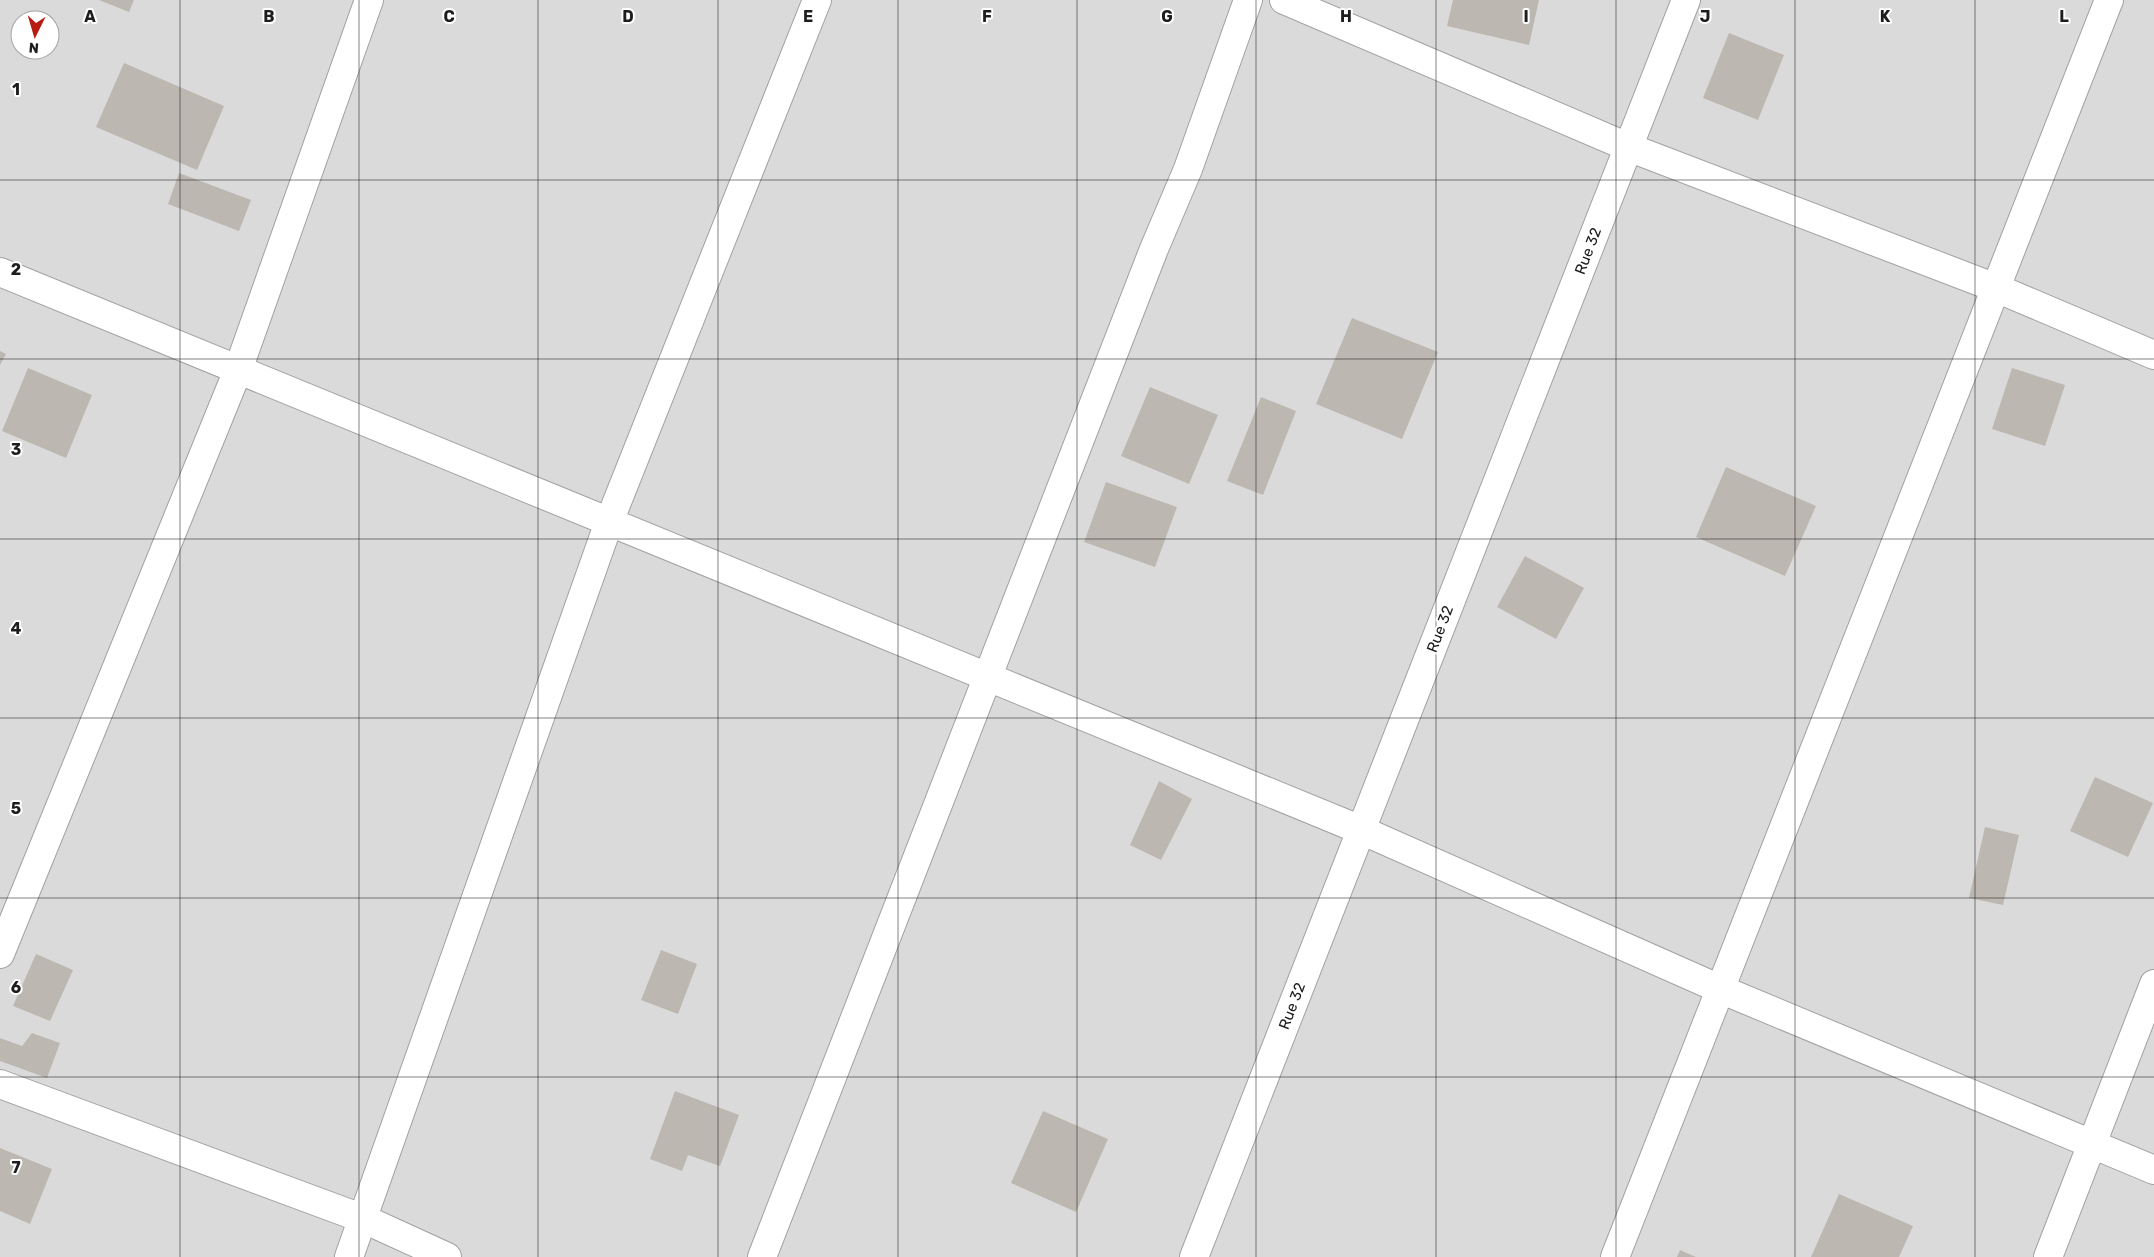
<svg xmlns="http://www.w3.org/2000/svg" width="2154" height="1257" viewBox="0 0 2154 1257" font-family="Rubik,sans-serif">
  <rect width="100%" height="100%" fill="#edeae4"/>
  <path fill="#dbdada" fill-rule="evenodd" d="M 0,0 L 2154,0 L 2154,1257 L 0,1257 ZM 20,20 L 50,20 L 50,50 L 20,50 Z"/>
  <path fill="#bdb7b1" d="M 99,0 L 134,0 L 129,12 Z
    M 1453,0 L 1539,0 L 1529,45 L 1447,26 Z
    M 1729,33 L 1784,55 L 1758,120 L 1703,98 Z
    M 124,63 L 224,106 L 197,170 L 96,127 Z
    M 179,173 L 251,200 L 239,231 L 168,204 Z
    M 1352,318 L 1438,352 L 1402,439 L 1316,404 Z
    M 0,351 L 6,354 L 0,365 Z
    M 28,368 L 92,395 L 66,458 L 2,431 Z
    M 2012,368 L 2065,385 L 2045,446 L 1992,429 Z
    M 1150,387 L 1218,415 L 1189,484 L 1121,456 Z
    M 1261,397 L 1296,411 L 1263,495 L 1227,481 Z
    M 1726,467 L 1816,506 L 1785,576 L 1696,537 Z
    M 1106,482 L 1177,507 L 1155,567 L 1084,542 Z
    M 1525,556 L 1584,588 L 1556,639 L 1497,607 Z
    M 2095,777 L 2153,803 L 2128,857 L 2070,831 Z
    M 1159,781 L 1192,799 L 1161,860 L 1130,845 Z
    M 1985,827 L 2019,835 L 2003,905 L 1969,898 Z
    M 661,950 L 697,964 L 678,1014 L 641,1000 Z
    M 36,954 L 73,970 L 50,1021 L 13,1006 Z
    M 32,1033 L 60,1043 L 47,1078 L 0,1061 L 0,1038 L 22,1046 Z
    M 675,1091 L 739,1115 L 720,1166 L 688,1155 L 682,1171 L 650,1159 Z
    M 1043,1111 L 1108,1139 L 1076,1212 L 1011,1183 Z
    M 0,1148 L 52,1169 L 30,1224 L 0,1211 Z
    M 1839,1194 L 1913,1226 L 1899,1257 L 1811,1257 Z
    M 1680,1250 L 1696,1257 L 1677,1257 Z"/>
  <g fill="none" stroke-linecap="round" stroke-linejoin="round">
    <defs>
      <path id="minor" d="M 1284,0 L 1628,147 L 1996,288 L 2154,355
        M 0,272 L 1361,830 L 1720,989 L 2154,1170
        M 0,954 L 238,370 L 369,0
        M 0,1084 L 364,1219 L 447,1257
        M 349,1257 L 609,522 L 817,0
        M 762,1257 L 1154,249 L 1188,169 L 1248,0
        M 1194,1257 L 1686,0
        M 1615,1257 L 2109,0
        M 2048,1257 L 2154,984"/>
    </defs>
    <use href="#minor" stroke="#a1a1a1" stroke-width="30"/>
    <use href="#minor" stroke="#fff" stroke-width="28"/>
  </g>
  <path fill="none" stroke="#1d1d1d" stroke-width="1" stroke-opacity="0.55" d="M 180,0 L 180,1257M 359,0 L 359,1257M 538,0 L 538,1257M 718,0 L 718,1257M 898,0 L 898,1257M 1077,0 L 1077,1257M 1256,0 L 1256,1257M 1436,0 L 1436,1257M 1616,0 L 1616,1257M 1795,0 L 1795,1257M 1975,0 L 1975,1257M 0,180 L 2154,180M 0,359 L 2154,359M 0,539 L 2154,539M 0,718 L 2154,718M 0,898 L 2154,898M 0,1077 L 2154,1077"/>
  <g text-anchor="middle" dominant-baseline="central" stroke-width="4" stroke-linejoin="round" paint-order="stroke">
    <g font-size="15" fill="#1d1d1d" stroke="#fff">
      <text transform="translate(1588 251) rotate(-69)">Rue 32</text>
      <text transform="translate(1440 629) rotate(-69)">Rue 32</text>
      <text transform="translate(1292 1006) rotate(-69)">Rue 32</text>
    </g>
  </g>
  <g font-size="16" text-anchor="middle" font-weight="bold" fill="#1d1d1d" stroke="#fff" stroke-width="4" stroke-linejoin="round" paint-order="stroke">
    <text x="90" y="22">A</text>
    <text x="269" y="22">B</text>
    <text x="449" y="22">C</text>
    <text x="628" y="22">D</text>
    <text x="808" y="22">E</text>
    <text x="987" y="22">F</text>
    <text x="1167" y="22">G</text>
    <text x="1346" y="22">H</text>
    <text x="1526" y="22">I</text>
    <text x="1705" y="22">J</text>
    <text x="1885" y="22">K</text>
    <text x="2064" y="22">L</text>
    <text x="16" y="95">1</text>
    <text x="16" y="275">2</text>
    <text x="16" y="455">3</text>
    <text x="16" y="634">4</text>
    <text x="16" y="814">5</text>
    <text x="16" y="993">6</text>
    <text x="16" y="1173">7</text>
  </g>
  <g transform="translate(35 35) rotate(185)"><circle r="24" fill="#ffffff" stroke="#a5a5a5"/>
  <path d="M0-4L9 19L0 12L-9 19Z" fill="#b71c12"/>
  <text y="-8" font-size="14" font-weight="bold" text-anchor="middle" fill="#1d1d1d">N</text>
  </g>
</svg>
